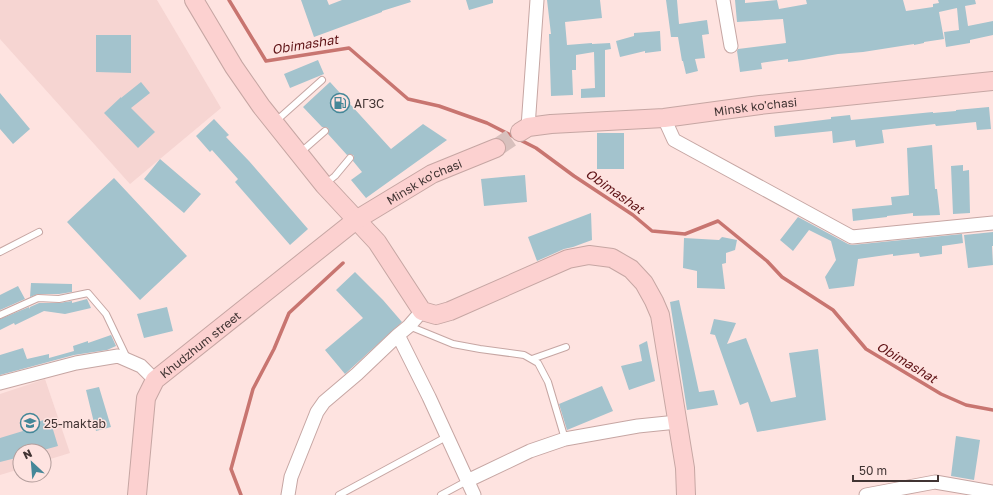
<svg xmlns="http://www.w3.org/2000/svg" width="993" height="495" viewBox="0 0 993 495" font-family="'Golos Text',sans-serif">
  <rect width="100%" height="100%" fill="#fee3e0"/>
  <path fill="#f6d5d2" d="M 0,0 L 157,0 L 221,108 L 130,184 L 0,39 Z
    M 45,379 L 70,453 L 44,461 L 44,451 L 20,451 L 20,469 L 0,475 L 0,394 Z"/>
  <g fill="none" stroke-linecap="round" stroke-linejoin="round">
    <path stroke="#c87570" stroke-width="3.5" d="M 229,0 L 266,61 L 349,48 L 408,99 L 439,106 L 487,123 L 536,148 L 574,176 L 633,215 L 652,231 L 685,234 L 718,221 L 767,261 L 782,277 L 833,310 L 866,349 L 941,394 L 966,405 L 993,410
      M 241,495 L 231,469 L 253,389 L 274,349 L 289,313 L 343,263"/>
  </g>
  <path fill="#a3c3cd" d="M 301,0 L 327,0 L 329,5 L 342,0 L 410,0 L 411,2 L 382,11 L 382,12 L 314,37 Z
    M 466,0 L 493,0 L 493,3 L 469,10 Z
    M 547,0 L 600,0 L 602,18 L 565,22 L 567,45 L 592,43 L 592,44 L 610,43 L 611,49 L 605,50 L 605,97 L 581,98 L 581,89 L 595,88 L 594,52 L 576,55 L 576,70 L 572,70 L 573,95 L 551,96 L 549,34 L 551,34 Z
    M 666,0 L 677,0 L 679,24 L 707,20 L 709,34 L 702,35 L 705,58 L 695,59 L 698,71 L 686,74 L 683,61 L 682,61 L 678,37 L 671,37 Z
    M 735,0 L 745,0 L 745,3 L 777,0 L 779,9 L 807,4 L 806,0 L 903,0 L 906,11 L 933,7 L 933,4 L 939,3 L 938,0 L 975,0 L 976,4 L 965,6 L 968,26 L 993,21 L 993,35 L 970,40 L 970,43 L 946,47 L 944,32 L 959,30 L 957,8 L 939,12 L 944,39 L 924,42 L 924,43 L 914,45 L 914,44 L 863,52 L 838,54 L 803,60 L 788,62 L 788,59 L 761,63 L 762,69 L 740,72 L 737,51 L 738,49 L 786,43 L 783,19 L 737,22 Z
    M 660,31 L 661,51 L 645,53 L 645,51 L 620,57 L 616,41 L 634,36 L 634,33 Z
    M 96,35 L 131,35 L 131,73 L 96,72 Z
    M 318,60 L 324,74 L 290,88 L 284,74 Z
    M 141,82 L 150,93 L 131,108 L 155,132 L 138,148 L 104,113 L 121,97 L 121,98 Z
    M 330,82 L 391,149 L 423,124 L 447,140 L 366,198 L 351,180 L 362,172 L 353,161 L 354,156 L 351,154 L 347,155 L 328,134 L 329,131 L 328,128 L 325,127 L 322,127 L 303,107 Z
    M 0,93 L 30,129 L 13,144 L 0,129 Z
    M 989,107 L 991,129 L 977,130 L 976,122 L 936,126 L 935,124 L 882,130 L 884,143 L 856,147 L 855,140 L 833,143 L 832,131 L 775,137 L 774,126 L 831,119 L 831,117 L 850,115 L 851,120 L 933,112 L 933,113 L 956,111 L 956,110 Z
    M 214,119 L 229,135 L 226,137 L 249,161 L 308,229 L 290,245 L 235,182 L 238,179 L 212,150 L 210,152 L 196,136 Z
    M 597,133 L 624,133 L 624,169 L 597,169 Z
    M 932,145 L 935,189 L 937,189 L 940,215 L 913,216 L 913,213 L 887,216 L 887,217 L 853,221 L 852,209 L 892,205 L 891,197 L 909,195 L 907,148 Z
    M 160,159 L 201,194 L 184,213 L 144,179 Z
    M 963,165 L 963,171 L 969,170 L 970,213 L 953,214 L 951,166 Z
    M 525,175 L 527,202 L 484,206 L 481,179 Z
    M 114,178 L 187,256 L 140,300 L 67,222 Z
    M 591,213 L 592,240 L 573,247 L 564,249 L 537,261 L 528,237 Z
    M 798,217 L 848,244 L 852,245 L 962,234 L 963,243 L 942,246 L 942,254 L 920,257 L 919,253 L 893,256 L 893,254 L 858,259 L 854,286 L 829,289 L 825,277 L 836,260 L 831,241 L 809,230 L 793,251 L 780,240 Z
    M 993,232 L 993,246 L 992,246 L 993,265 L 968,268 L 964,235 Z
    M 722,237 L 737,240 L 735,250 L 726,253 L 726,263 L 722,264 L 725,289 L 697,288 L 697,271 L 683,268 L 684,238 L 719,240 Z
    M 355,272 L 383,300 L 402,322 L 345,374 L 325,350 L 363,318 L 336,290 Z
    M 31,283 L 72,284 L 72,292 L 59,294 L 38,294 L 30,297 Z
    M 18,286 L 25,299 L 0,310 L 0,295 Z
    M 87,299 L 91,308 L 65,314 L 44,311 L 15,325 L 14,323 L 0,330 L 0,319 L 29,307 L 30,309 L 30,307 L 39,303 L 59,303 L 72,301 L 72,303 Z
    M 679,300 L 699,392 L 714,390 L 718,405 L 687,410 L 670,302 Z
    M 167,307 L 173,331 L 144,338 L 137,314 Z
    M 714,319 L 736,323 L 727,344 L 746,338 L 771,402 L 796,397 L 789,353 L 818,349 L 826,420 L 757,432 L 748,402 L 740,405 L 715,335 L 710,334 Z
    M 111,335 L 116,346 L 107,350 L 74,355 L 0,375 L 0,355 L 23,348 L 27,359 L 49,354 L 49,358 L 74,351 L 73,346 L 88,341 L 88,343 Z
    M 647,341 L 655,381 L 629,390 L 621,366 L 642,361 L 639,345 Z
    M 602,386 L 613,411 L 567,430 L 559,404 Z
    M 99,387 L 111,427 L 96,431 L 86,390 Z
    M 44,420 L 45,425 L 51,423 L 58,446 L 40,451 L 20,451 L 20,457 L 0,462 L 0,438 L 23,431 L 22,426 Z
    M 956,436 L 980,440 L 974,480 L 951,476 Z"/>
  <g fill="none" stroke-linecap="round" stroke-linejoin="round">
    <path stroke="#d8c0bd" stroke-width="18" stroke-dasharray="18 9" stroke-linecap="butt" d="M 496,148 L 520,132"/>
    <defs>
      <path id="lane" d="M 276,121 L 322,80
        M 301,152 L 325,131
        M 325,184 L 335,176 L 350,158
        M 0,252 L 39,232
        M 0,315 L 38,298 L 59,299 L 88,293 L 106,314 L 127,358
        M 409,326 L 453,344 L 480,349 L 524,355 L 538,363 L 548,382 L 565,439
        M 532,359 L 566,347
        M 339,495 L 448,436
        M 441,495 L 467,481"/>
      <path id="street" d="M 723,0 L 731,46
        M 664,118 L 674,140 L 852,237 L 993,223
        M 528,127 L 537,0
        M 398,335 L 429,397 L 474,495
        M 0,383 L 76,363 L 118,356 L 141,366 L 155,380
        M 467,481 L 530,451 L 565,439 L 638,426 L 677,422
        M 288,495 L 291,477 L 317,412 L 324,402 L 357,374 L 398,335 L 409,326 L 422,311
        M 866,495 L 935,482 L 993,492"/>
      <g id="secondary">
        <path d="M 194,0 L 234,67 L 261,106 L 324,185 L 377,242 L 422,311 L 436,315 L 450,311 L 568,259 L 589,255 L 612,258 L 631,269 L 644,283 L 654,301 L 660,315 L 685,468 L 686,495"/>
        <path id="s1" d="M 520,132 L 528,127 L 551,124 L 664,118 L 760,105 L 993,81"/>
        <path id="s2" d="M 137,495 L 146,398 L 155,380 L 356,220 L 432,174 L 496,148"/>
      </g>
    </defs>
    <use href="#lane" stroke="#c6a6a3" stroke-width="8"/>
    <use href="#street" stroke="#c6a6a3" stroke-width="15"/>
    <use href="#secondary" stroke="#c6a6a3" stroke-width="20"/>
    <use href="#lane" stroke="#fff" stroke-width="6"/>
    <use href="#street" stroke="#fff" stroke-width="13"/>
    <use href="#secondary" stroke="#fcd1d0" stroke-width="18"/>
  </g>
  <defs>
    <symbol id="fuel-ring" viewBox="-11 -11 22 22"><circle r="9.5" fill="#fee3e0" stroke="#458798" stroke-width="1.5"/><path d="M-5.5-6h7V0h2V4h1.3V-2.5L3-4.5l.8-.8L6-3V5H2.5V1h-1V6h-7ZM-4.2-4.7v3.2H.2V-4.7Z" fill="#458798"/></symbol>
    <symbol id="school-ring" viewBox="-11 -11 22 22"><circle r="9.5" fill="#fee3e0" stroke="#458798" stroke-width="1.5"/><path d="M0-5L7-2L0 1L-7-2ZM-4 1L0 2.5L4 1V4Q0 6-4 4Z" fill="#458798"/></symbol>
  </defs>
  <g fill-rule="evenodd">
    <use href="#fuel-ring" x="329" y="92" width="22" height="22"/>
    <use href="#school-ring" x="19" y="412" width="22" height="22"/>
  </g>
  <g text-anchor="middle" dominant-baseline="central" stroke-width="3" stroke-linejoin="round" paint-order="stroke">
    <g font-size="12" fill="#413433" stroke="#fee3e0" text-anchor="start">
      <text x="354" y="103">АГЗС</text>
      <text x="44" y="423">25-maktab</text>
    </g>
    <g font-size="12" fill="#413433" stroke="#fee3e0">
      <text stroke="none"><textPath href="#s1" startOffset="238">Minsk ko'chasi</textPath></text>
      <text stroke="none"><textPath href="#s2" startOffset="453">Minsk ko'chasi</textPath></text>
      <text stroke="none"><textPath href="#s2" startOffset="175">Khudzhum street</textPath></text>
    </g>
    <g font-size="13" font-style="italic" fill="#601417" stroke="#fee3e0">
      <text transform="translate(305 44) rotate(-9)">Obimashat</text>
      <text transform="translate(615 191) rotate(35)">Obimashat</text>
      <text transform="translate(907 362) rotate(31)">Obimashat</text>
    </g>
  </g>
  <g transform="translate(32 463) rotate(334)"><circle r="19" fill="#fee3e0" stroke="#b29d9b"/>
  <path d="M0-3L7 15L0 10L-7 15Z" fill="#458798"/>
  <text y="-6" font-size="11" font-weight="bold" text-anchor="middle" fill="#413433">N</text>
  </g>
  <path d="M853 475v6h85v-6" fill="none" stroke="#413433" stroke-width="2"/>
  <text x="859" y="475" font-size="12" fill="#413433" stroke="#fee3e0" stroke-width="3" paint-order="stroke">50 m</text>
</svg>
